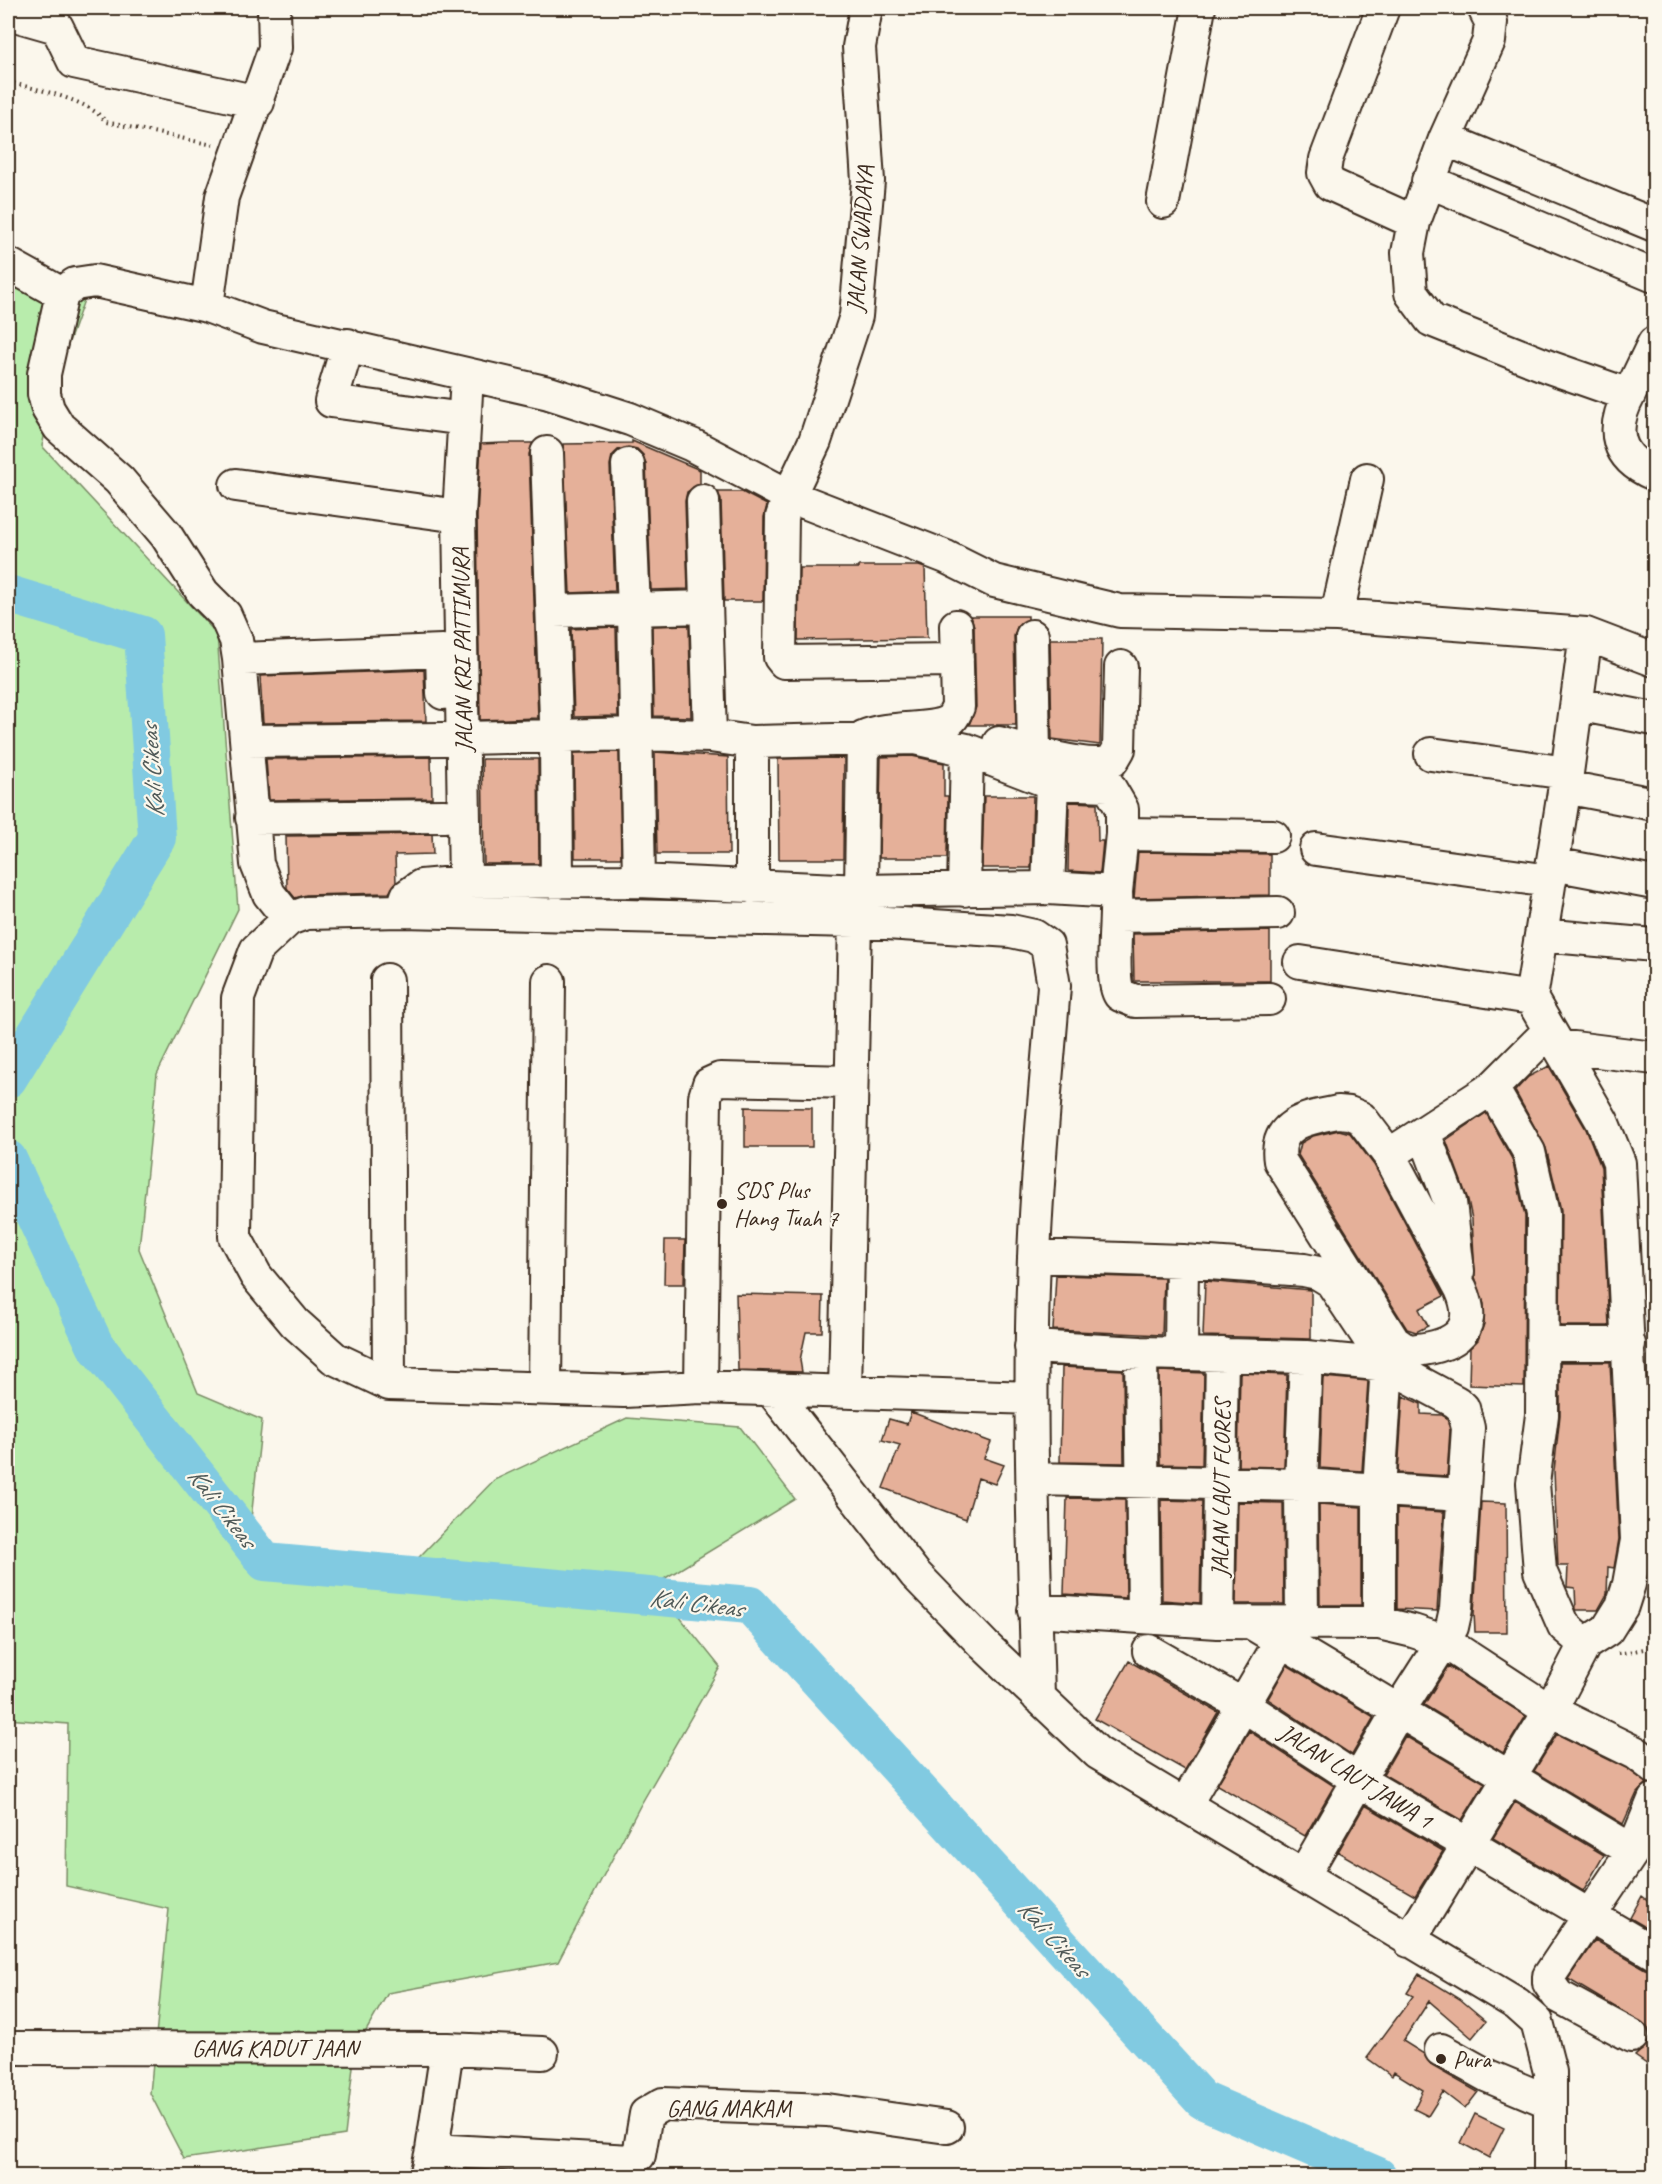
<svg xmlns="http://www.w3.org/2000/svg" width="1662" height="2184" viewBox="0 0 1662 2184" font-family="Caveat,sans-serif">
  <rect width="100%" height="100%" fill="#fbf7ec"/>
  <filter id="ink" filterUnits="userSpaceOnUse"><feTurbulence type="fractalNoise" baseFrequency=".0167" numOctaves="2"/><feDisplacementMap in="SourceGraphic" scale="12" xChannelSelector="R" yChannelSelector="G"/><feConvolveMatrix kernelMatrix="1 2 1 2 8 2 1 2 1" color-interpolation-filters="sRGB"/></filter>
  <g filter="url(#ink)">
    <path fill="#b8ecac" stroke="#7a8b65" stroke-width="1.5" d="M 8,268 L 84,300 L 59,370 L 42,446 L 217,634 L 238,909 L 157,1074 L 139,1249 L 198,1393 L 262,1420 L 246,1564 L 391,1586 L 494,1480 L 627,1418 L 740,1427 L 795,1499 L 654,1585 L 720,1667 L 640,1806 L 558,1962 L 388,1993 L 355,2050 L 345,2135 L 184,2159 L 150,2093 L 169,1909 L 66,1886 L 68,1724 L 8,1719 Z"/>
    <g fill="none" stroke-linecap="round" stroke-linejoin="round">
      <path stroke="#81cae1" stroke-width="38" d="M 8,594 L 143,635 L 157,838 L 8,1079
        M 8,1159 L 95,1345 L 265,1562 L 750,1605 L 1202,2100 L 1378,2176"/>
    </g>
    <path fill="#e5b099" stroke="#3b2a1e" stroke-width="1.5" d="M 632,441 L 700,470 L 700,484 L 687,492 L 685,501 L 688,589 L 651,590 L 646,464 L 643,455 L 637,449 L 628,447 L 618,450 L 612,456 L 610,465 L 615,591 L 570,593 L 563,444 L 632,443 Z
      M 504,443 L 533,443 L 529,454 L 538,718 L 480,720 L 477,516 L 481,444 Z
      M 718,492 L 742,492 L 767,505 L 764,517 L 763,601 L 724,601 L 721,500 Z
      M 859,566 L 919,566 L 925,568 L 927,638 L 798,640 L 799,568 L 859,568 Z
      M 971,616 L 1028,616 L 1028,619 L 1017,627 L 1014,636 L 1016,725 L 969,725 L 976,707 L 974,626 Z
      M 689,625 L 691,717 L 654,716 L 652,626 Z
      M 616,627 L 618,716 L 574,717 L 571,629 Z
      M 1050,639 L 1102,639 L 1100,745 L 1052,739 Z
      M 424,670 L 426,721 L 263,723 L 260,676 Z
      M 619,752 L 621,858 L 575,858 L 574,753 Z
      M 655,752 L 728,757 L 729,854 L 657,854 Z
      M 912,756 L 944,763 L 944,796 L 948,796 L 947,858 L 879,858 L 881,757 Z
      M 431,757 L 432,798 L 269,800 L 266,759 Z
      M 844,758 L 843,859 L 779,859 L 778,759 Z
      M 482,759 L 538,759 L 539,864 L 484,864 Z
      M 984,796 L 1033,796 L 1031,868 L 982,868 Z
      M 1069,802 L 1097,803 L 1098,841 L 1103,841 L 1100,873 L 1068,871 Z
      M 432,834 L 433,854 L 395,855 L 396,883 L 389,893 L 306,895 L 295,898 L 287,888 L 286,836 Z
      M 1138,852 L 1270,854 L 1270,895 L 1134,898 Z
      M 1270,931 L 1270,981 L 1134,981 L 1133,934 Z
      M 1549,1066 L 1586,1129 L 1601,1167 L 1609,1326 L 1560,1326 L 1561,1210 L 1546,1148 L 1515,1091 L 1528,1077 Z
      M 745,1107 L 812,1108 L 812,1147 L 745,1147 Z
      M 1486,1113 L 1512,1159 L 1525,1216 L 1524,1387 L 1469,1385 L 1470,1348 L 1478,1340 L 1484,1324 L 1484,1304 L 1475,1277 L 1472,1219 L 1468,1200 L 1446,1140 Z
      M 1339,1130 L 1350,1133 L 1374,1165 L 1444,1296 L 1419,1309 L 1428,1326 L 1416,1332 L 1407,1329 L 1298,1155 L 1301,1143 L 1313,1136 Z
      M 665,1240 L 685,1240 L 684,1284 L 664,1284 Z
      M 1056,1275 L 1164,1278 L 1162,1335 L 1053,1330 Z
      M 1205,1281 L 1311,1290 L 1311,1339 L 1203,1336 Z
      M 736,1294 L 823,1296 L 822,1332 L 806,1332 L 800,1360 L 802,1372 L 738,1370 Z
      M 1560,1362 L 1610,1362 L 1619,1539 L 1614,1568 L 1608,1567 L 1607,1594 L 1598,1610 L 1576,1610 L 1575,1588 L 1567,1587 L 1568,1566 L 1558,1566 L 1554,1471 L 1560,1415 Z
      M 1062,1367 L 1123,1370 L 1124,1463 L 1060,1462 Z
      M 1159,1371 L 1204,1373 L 1202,1465 L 1160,1464 Z
      M 1240,1373 L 1287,1375 L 1284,1467 L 1238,1466 Z
      M 1323,1377 L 1368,1381 L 1362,1471 L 1320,1468 Z
      M 1403,1396 L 1421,1404 L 1421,1414 L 1442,1415 L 1447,1418 L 1450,1430 L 1447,1476 L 1398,1473 Z
      M 911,1412 L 991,1442 L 984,1458 L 1004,1465 L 995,1484 L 978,1478 L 966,1519 L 883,1488 L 900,1445 L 882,1440 L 889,1419 L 907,1424 Z
      M 1067,1498 L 1125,1499 L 1126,1598 L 1064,1594 Z
      M 1161,1500 L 1202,1501 L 1200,1603 L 1162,1600 Z
      M 1238,1502 L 1283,1503 L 1284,1604 L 1236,1604 Z
      M 1481,1502 L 1506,1503 L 1507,1632 L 1475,1632 L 1474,1613 Z
      M 1319,1504 L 1361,1507 L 1361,1605 L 1320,1605 Z
      M 1397,1509 L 1444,1512 L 1437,1611 L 1397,1609 Z
      M 1129,1661 L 1218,1712 L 1185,1770 L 1095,1719 Z
      M 1287,1665 L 1374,1717 L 1352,1755 L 1268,1699 Z
      M 1448,1666 L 1526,1716 L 1503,1753 L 1424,1705 Z
      M 1249,1731 L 1334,1786 L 1305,1836 L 1217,1785 Z
      M 1557,1734 L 1626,1768 L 1647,1783 L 1637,1793 L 1623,1824 L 1534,1771 Z
      M 1405,1736 L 1485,1783 L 1462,1820 L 1383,1774 Z
      M 1515,1802 L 1604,1855 L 1583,1891 L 1493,1838 Z
      M 1365,1805 L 1443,1851 L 1415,1896 L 1338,1852 Z
      M 1642,1896 L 1654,1905 L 1654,1932 L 1630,1918 Z
      M 1595,1940 L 1645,1969 L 1654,1971 L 1654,2069 L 1635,2056 L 1648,2044 L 1650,2035 L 1647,2026 L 1568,1979 Z
      M 1419,1974 L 1460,1999 L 1486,2021 L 1472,2038 L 1429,2001 L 1403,2041 L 1424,2054 L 1432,2066 L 1478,2092 L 1465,2109 L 1443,2092 L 1428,2116 L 1414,2109 L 1423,2090 L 1394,2072 L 1392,2076 L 1367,2058 L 1413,1996 L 1407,1993 Z
      M 1475,2114 L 1504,2128 L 1489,2158 L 1461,2143 Z"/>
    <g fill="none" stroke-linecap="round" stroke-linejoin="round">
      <defs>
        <path id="minor" d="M 866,8 L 859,47 L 868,181 L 856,316 L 815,441 L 789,496 L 782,517 L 780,657 L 784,662 L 957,660
          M 1383,8 L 1326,159 L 1324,173 L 1330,184 L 1414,222
          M 1484,8 L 1491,22 L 1489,41 L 1445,139 L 1414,222 L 1408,253 L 1411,293 L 1431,320 L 1549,367 L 1629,395 C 1610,430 1616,458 1654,474
          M 8,13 L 57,27 L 74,62 L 258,102
          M 1445,139 L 1654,225
          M 1428,181 L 1654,276
          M 1163,202 L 1199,8
          M 8,264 L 62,294
          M 207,306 L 222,197 L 275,48 L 274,8
          M 348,345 L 331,401 L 464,419
          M 1629,395 L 1654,343
          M 547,453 L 556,721
          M 628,465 L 634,609 L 639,881
          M 236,485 L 459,516
          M 703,501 L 710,736
          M 554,611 L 706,607
          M 1337,615 L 1367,479
          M 1032,636 L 1034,754
          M 239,659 L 442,651 L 443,693
          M 1577,704 L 1654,719
          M 556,735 L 557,883
          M 464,738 L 637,734 L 710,736 L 752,742 L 914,738 L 967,750 L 1052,783 L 1108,785 L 1122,809 L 1122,834 L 1116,892
          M 248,741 L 444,739
          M 999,743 C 1023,750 1090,771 1112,761 L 1119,749 L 1121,667
          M 1431,754 L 1567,773
          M 1565,787 L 1654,804
          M 252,818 L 444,816
          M 1122,834 L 1273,836
          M 1316,849 L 1550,881
          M 1553,864 L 1654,883
          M 465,882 L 459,516 L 467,376
          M 752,887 L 752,742
          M 1048,888 L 1052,783
          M 964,890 L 967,750
          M 861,891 L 863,737 C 890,725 929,732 947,722 C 953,719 955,713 958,707 L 956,626
          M 402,911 L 407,896 L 421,886 L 465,882 L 639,881 L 861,891 L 1048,888 L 1116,892 C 1118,916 1109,979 1120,995 L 1135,1001 L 1269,999
          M 1118,916 L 1278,913
          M 289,919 L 269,894 L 257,864 L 239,659 L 236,640 L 225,615 L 203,593 L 166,535 L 119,480 L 59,427 L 48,409 L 44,394 L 44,374 L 62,294 L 75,284 L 95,281 L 207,306 L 263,327 L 549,393 L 630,419 L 692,445 L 789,496 L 946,557 L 994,581 L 1120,611 L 1337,615 L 1586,634 L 1654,660
          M 1541,935 L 1654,945
          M 1300,962 L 1531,998
          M 387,980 L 389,1384
          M 1558,1046 L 1654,1058
          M 1492,1088 L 1529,1152 L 1543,1214 L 1542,1415 L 1533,1483 L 1540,1571 L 1564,1626 L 1585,1644
          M 1338,1112 L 1349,1113 L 1361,1118 L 1389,1155 L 1461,1289 C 1482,1336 1447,1348 1407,1351 L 1394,1342 L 1280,1161 C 1274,1123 1307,1118 1338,1112 Z
          M 1424,1133 L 1450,1202 L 1458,1271
          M 1389,1155 L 1492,1088 L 1549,1031
          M 1034,1256 L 1182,1261 L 1304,1270 L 1318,1273 L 1331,1281 L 1387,1365 L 1379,1489 L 1379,1623
          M 1543,1344 L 1629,1344
          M 1031,1347 L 1141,1353 L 1306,1357 L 1387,1365 L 1456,1402 L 1463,1408 L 1468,1428 L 1456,1609 L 1452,1627 L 1399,1710 L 1303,1876
          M 1181,1352 L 1182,1261
          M 1141,1353 L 1144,1616
          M 701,1387 L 705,1097 L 709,1084 L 720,1079 L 851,1082
          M 545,1388 L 549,981
          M 772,1391 L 915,1574 L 984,1645 L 1098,1753 L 1517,2004 L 1537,2022 L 1550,2072 L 1550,2176
          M 845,1391 L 855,921
          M 1031,1398 L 701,1387 L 624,1391 L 389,1384 L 334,1358 L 295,1323 L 256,1276 L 235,1237 L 238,998 L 256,950 L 289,919 L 306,913 L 402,911 L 855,921 L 1011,931 L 1034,936 L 1047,945 L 1054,986 C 1047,1077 1037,1167 1034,1258 C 1028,1404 1034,1551 1038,1697
          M 1034,1479 L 1301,1485 L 1463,1495
          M 1034,1610 L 1218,1622 L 1379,1623 L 1413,1631 L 1443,1641 L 1550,1711 L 1636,1753 L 1654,1767
          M 1302,1621 L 1301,1485 L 1306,1357
          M 1218,1622 L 1222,1354
          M 1250,1622 L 1633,1851
          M 1149,1651 L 1243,1705 L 1358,1780 L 1654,1953
          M 1185,1805 L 1282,1639
          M 1409,1941 L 1550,1711 L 1585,1644 L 1607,1630 L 1622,1606 L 1629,1584 L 1637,1540 L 1619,1163 L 1602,1121 L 1531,998 L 1567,773 L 1586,634
          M 1632,2036 L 1558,1996 L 1549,1983 L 1549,1976 L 1633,1851 L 1654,1800
          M 8,2048 L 447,2049 L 542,2053
          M 1441,2050 L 1488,2076 L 1550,2102
          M 432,2150 L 447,2049
          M 426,2176 L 432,2150 L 631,2161 L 639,2155 L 646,2114 L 663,2104 L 827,2110 L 947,2127"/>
      </defs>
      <use href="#minor" stroke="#3b2a1e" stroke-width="36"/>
      <path stroke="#3b2a1e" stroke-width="4" stroke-dasharray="1.5 4.5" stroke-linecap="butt" d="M 8,82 C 35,89 89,99 106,122 L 213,145
        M 1618,1654 L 1654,1647"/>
      <use href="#minor" stroke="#fbf7ec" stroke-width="32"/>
    </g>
  </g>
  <g fill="#3b2a1e" stroke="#fbf7ec" stroke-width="2">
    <circle cx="722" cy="1204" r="6"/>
    <circle cx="1441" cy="2059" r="6"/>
  </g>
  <g text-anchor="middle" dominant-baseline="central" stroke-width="4.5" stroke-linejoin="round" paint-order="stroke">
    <g font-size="24" fill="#3b2a1e" stroke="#fbf7ec">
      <text transform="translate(860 239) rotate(-86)">JALAN SWADAYA</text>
      <text transform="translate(462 650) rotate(-91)">JALAN KRI PATTIMURA</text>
      <text transform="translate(1221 1488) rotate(-89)">JALAN LAUT FLORES</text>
      <text transform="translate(1356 1776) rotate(32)">JALAN LAUT JAWA 1</text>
      <text x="275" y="2048">GANG KADUT JAAN</text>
      <text x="729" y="2108">GANG MAKAM</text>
    </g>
    <g font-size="24" fill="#3b2a1e" stroke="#fbf7ec" text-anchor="start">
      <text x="734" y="1190">SDS Plus<tspan x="734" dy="28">Hang Tuah 7</tspan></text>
      <text x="1453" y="2059">Pura</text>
    </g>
    <g font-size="26" font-style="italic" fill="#505a58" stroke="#fbf7ec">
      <text transform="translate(152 771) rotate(-94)">Kali Cikeas</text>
      <text transform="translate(222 1507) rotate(52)">Kali Cikeas</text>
      <text transform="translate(696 1603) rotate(7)">Kali Cikeas</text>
      <text transform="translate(1054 1938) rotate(48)">Kali Cikeas</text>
    </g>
  </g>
  <rect width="1662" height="2184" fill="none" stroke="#fbf7ec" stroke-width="30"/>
  <rect x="15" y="15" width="1632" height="2154" fill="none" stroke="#3b2a1e" stroke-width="2" filter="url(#ink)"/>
</svg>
